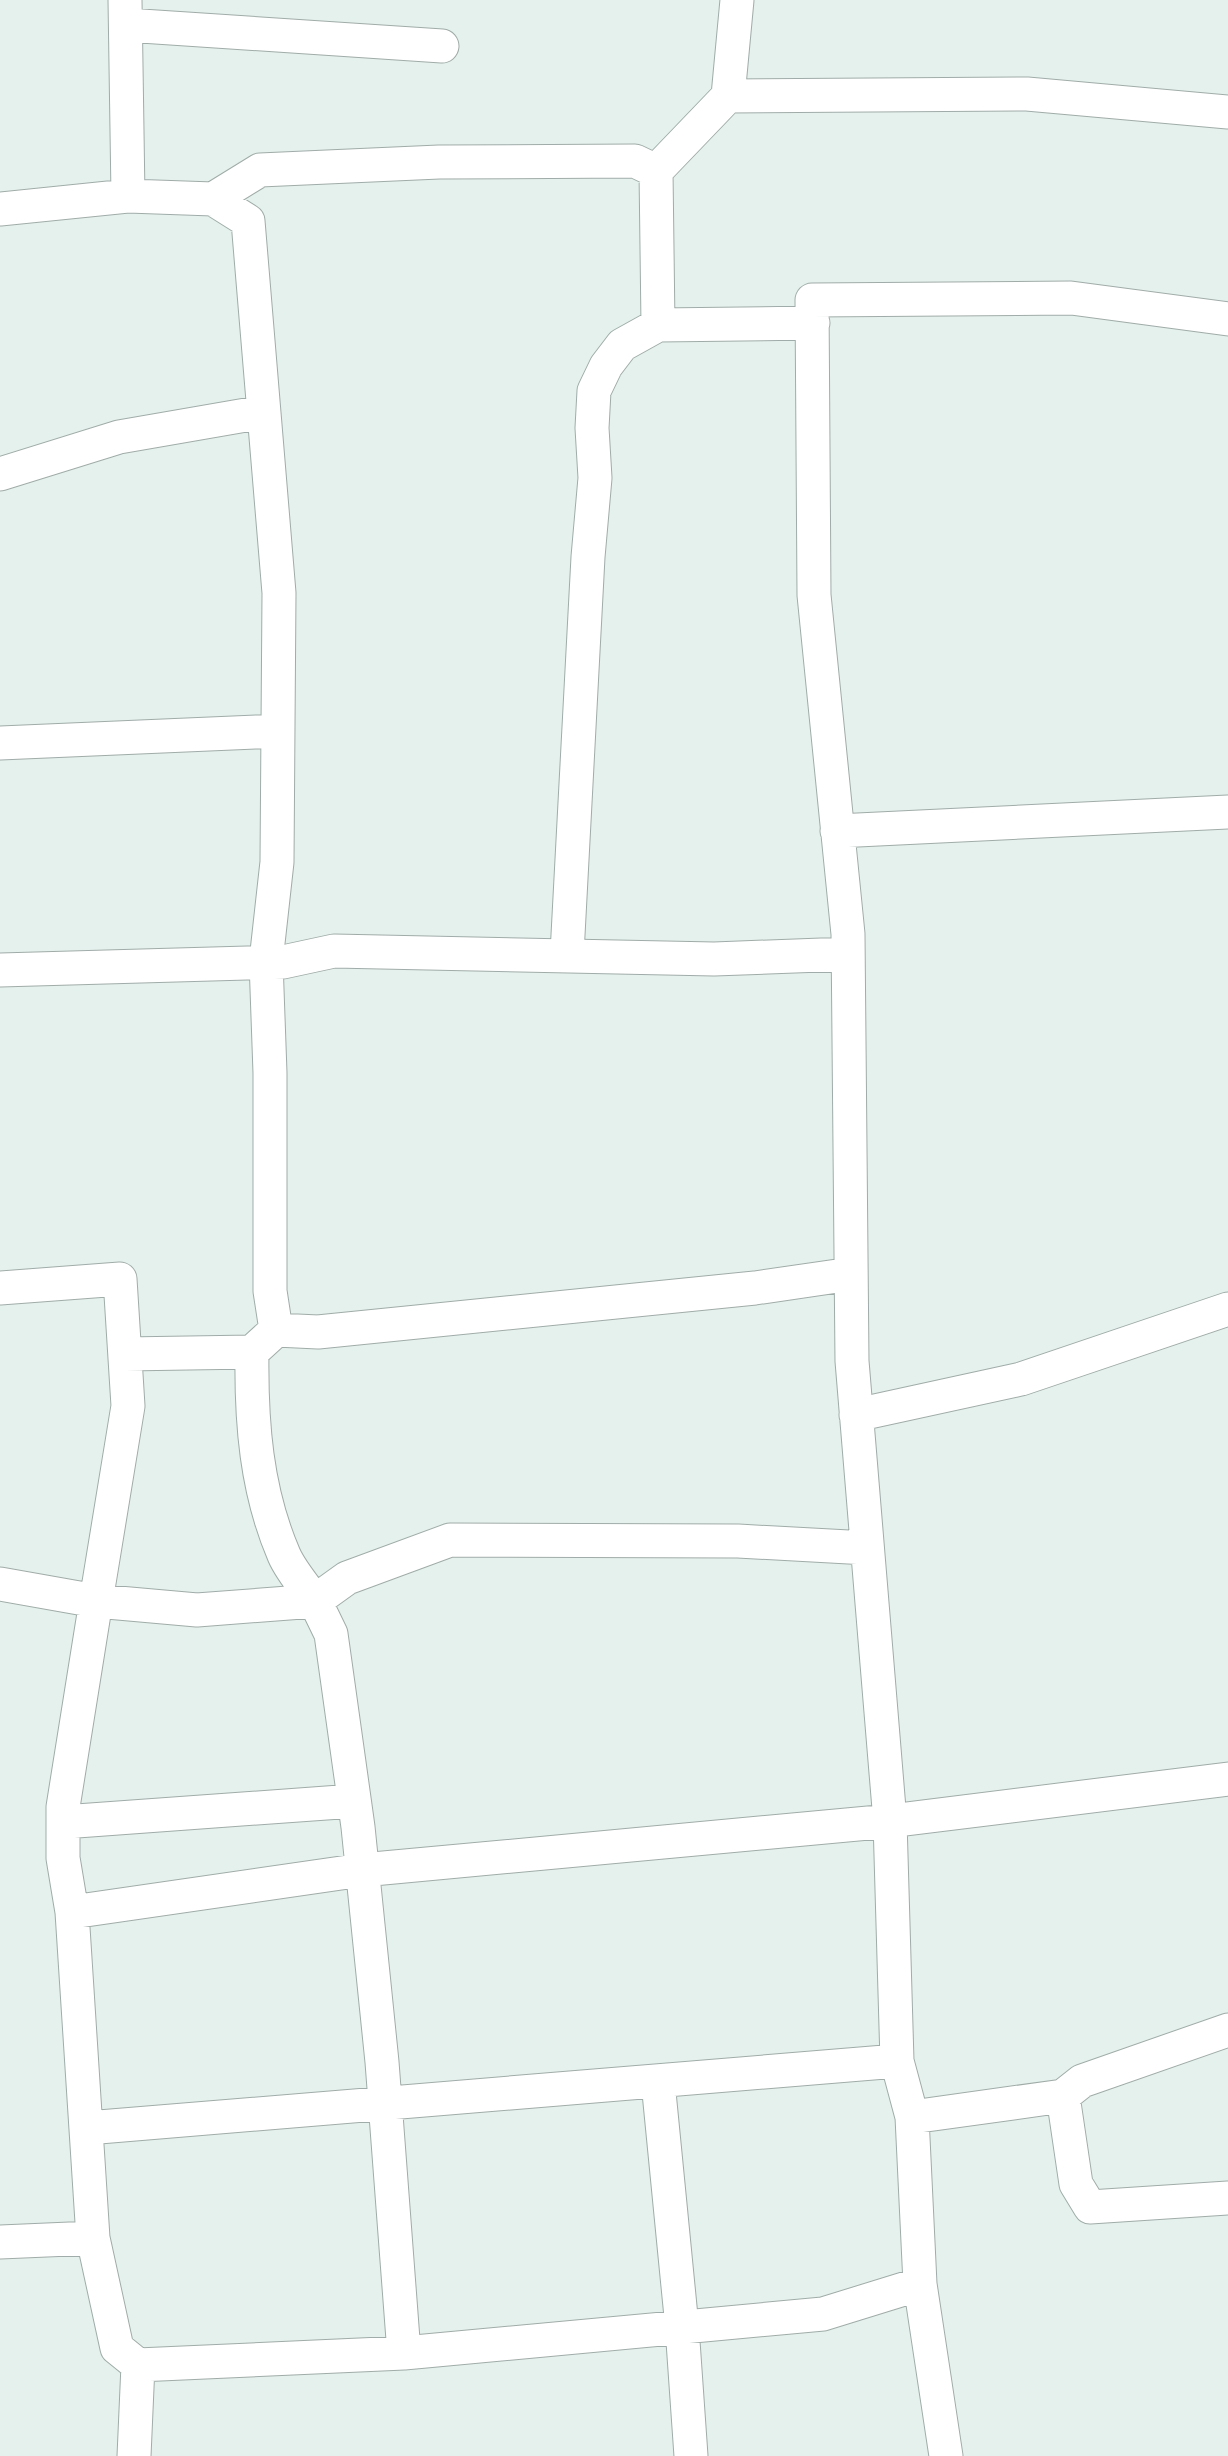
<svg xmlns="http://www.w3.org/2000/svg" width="1228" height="2456" viewBox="0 0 1228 2456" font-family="'Nunito Sans',sans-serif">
  <rect width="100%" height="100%" fill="#e4f1ec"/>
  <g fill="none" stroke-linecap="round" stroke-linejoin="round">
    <defs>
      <path id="street" d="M 125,0 L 128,196 L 213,199 L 248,221 L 279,593 L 277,862 L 266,961 L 270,1073 L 270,1291 L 276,1330 L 252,1352 C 251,1422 256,1490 284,1555 C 291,1571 305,1587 315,1601 L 347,1578 L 450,1540 L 738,1541 L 867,1548
        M 737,0 L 728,96 L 1027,94 L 1228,112
        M 126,25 L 442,46
        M 656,171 L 728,96
        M 213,199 L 260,170 L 439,162 L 635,161 L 656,171 L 658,325 L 813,323
        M 0,209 L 128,196
        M 0,474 L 119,437 L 263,412
        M 0,743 L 277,731
        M 837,831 L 1228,812
        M 567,954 L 588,557 L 595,478 L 592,428 L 594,391 L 606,366 L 622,345 L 658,325
        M 0,970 L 283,962 L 334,951 L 714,959 L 848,954
        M 0,1288 L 120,1279 L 128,1406 L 96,1601 L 197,1610 L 315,1601 L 331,1634 L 358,1827 L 382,2062 L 404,2353
        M 276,1330 L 318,1332 L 755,1288 L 851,1274
        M 125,1354 L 252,1352
        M 856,1415 L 1021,1379 L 1228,1309
        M 0,1584 L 96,1601 L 63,1807 L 63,1858 L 72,1912 L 93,2238 L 117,2348 L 138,2365
        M 63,1822 L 354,1801
        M 72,1912 L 362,1870 L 890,1821 L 852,1361 L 848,934 L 814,595 L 812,300 L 1071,298 L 1228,319
        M 658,2082 L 682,2327 L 691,2456
        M 1063,2096 L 1076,2184 L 1090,2207 L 1228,2198
        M 912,2117 L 1063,2096 L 1082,2081 L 1228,2030
        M 87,2128 L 897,2061
        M 0,2242 L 93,2238
        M 920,2284 L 912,2117 L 897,2061 L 890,1821 L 1228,1779
        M 134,2456 L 138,2365 L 404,2353 L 823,2314 L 920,2284 L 946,2456"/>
    </defs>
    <use href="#street" stroke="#a0aca9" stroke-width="35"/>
    <use href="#street" stroke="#fff" stroke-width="33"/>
  </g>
</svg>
